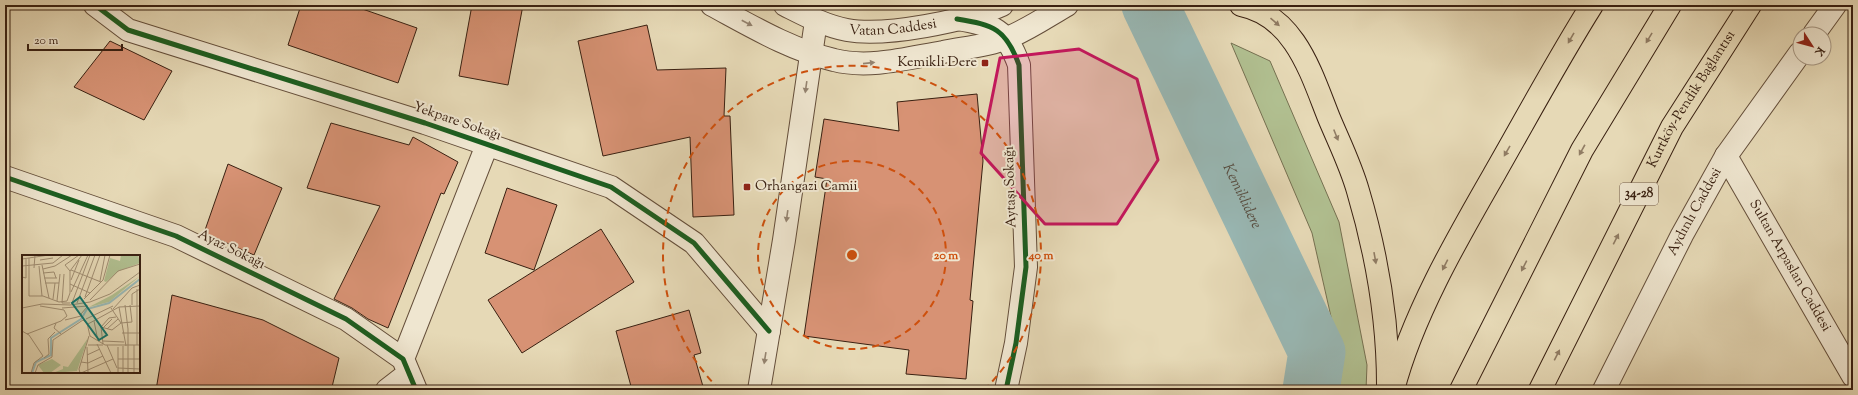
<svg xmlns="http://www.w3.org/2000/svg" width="1858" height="395" viewBox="0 0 1858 395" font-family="'Sorts Mill Goudy',serif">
  <rect width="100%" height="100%" fill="#e6d9b6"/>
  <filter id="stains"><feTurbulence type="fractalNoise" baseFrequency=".005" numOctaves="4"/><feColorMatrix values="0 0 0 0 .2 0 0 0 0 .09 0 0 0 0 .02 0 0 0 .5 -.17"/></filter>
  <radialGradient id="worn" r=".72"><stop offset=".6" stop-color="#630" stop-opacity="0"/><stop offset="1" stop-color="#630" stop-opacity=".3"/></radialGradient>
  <path fill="#b1c091" stroke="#757051" d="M 1231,43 L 1270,61 L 1339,222 L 1367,365 L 1366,390 L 1330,390 L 1337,343 L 1312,233 Z"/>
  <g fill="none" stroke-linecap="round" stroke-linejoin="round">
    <path stroke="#99b9b6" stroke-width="57" id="s1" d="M 1150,5 L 1317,352 L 1311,390"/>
  </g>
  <path fill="#d79274" stroke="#392011" d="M 301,5 L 351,5 L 417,28 L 398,83 L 288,45 Z
    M 472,5 L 523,5 L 508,85 L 459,76 Z
    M 647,25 L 657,70 L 726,68 L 724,116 L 730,116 L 734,215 L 693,217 L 690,137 L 603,156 L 578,41 Z
    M 110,41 L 172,71 L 144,120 L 74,87 Z
    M 977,94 L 983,161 L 970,300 L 973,301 L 966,379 L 906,374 L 909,350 L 804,336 L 827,179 L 815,177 L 824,119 L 899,131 L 897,102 Z
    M 331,123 L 409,145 L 413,137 L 458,162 L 444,194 L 441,193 L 388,328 L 368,319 L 352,308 L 334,299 L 380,206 L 307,188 Z
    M 228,164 L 282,188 L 254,255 L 204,233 Z
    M 507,188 L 557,205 L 534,270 L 485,253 Z
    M 601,229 L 634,282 L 522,353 L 488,300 Z
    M 172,295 L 263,320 L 339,358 L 332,387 L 295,390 L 156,390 Z
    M 689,310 L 701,353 L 694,355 L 704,390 L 632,390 L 616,331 Z"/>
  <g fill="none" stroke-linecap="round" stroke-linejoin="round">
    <defs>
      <path id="minor" d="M 95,5 L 128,30 L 425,123 L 611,187 L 694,243 L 769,331
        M 5,177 L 176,236 L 346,319 L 403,359 L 416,390
        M 403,359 L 487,145
        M 387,390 L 409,373"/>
      <g id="tertiary">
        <path d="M 712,5 C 751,26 791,50 834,60 C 869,69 908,58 943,52 C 963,48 986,46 1005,39 C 1026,31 1048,16 1067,5"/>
        <path id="s2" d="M 785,5 C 805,15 825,26 847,30 C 885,37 966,21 1002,5"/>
        <path d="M 957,19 C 994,25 1006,29 1019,65 L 1026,267 L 1016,343 L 1006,390"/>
        <path d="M 1814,34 L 1835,5"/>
        <path id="s3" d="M 1726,156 L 1853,376"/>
        <path d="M 759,390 L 784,240 L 816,21"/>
        <path id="s4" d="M 1604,390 L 1682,235 L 1726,156 L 1800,53"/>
      </g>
      <g id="motorway">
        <path d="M 1241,5 C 1295,16 1311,73 1329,118 C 1339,142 1351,166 1358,191 C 1377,255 1388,319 1388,385"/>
        <path d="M 1393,390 C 1412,316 1458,237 1496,171 C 1528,115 1558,59 1592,5"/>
        <path d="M 1461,390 L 1582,150 L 1670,5"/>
        <path id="s5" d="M 1540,390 L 1672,127 L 1750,5"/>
      </g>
    </defs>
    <use href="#minor" stroke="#644e3a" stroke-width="24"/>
    <use href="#tertiary" stroke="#644e3a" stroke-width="24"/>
    <use href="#motorway" stroke="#392011" stroke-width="24"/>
    <use href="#minor" stroke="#efe6d0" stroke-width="22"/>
    <use href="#tertiary" stroke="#efe6d0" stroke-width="22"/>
    <use href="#motorway" stroke="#e6d9b6" stroke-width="22"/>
    <defs>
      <path id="cycleway" d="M 95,5 L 128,30 L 425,123 L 611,187 L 694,243 L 769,331
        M 957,19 C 994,25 1006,29 1019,65 L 1026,267 L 1016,343 L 1006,390
        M 5,177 L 176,236 L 346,319 L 403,359 L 416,390"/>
    </defs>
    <use href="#cycleway" stroke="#efe6d0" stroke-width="8"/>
    <use href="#cycleway" stroke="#1b5e20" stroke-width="5"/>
  </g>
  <defs><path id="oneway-solid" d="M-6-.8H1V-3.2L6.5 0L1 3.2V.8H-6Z"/></defs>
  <g fill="#907c64">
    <use href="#oneway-solid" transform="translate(1275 22) rotate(41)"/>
    <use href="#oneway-solid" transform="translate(1571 38) rotate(120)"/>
    <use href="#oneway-solid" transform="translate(1649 38) rotate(121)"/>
    <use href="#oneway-solid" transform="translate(1336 135) rotate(68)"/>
    <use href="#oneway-solid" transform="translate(1582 150) rotate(119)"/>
    <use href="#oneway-solid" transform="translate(1507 151) rotate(120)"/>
    <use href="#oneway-solid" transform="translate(1616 239) rotate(-63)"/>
    <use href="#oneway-solid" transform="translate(1375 258) rotate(80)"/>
    <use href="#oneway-solid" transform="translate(1445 265) rotate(117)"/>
    <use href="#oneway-solid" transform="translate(1524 266) rotate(117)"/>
    <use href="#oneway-solid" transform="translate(1557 355) rotate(-63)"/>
  </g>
  <g fill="#948370">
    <use href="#oneway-solid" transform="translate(747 23) rotate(28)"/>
    <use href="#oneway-solid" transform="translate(869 63) rotate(-6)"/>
    <use href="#oneway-solid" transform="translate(806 87) rotate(98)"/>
    <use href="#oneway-solid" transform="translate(787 216) rotate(98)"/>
    <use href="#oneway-solid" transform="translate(765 358) rotate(99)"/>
  </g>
  <path fill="#c2185b" fill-opacity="0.2" stroke="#c2185b" stroke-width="3" stroke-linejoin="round" d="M 1079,49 L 1137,79 L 1158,160 L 1117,224 L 1045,224 L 981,153 L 1000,58 Z"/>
  <g fill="none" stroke="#ce500d" stroke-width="2" stroke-dasharray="7 5">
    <circle cx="852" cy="255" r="94"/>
    <path d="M720 390A189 189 0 1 1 984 390"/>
  </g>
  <g fill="#8f2418" stroke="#efe6d0" stroke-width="1.5">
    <rect x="981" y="59" width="8" height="8" rx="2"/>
    <rect x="743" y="183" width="8" height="8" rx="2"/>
  </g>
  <g text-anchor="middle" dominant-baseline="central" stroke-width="4" stroke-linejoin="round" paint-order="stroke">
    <rect fill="#efe6d0" stroke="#705b4a" stroke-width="1" x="1620" y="183" width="38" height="22" rx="3"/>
    <g font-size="13" font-weight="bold" fill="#392011">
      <text x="1639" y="194">34-28</text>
    </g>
    <g font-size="14" fill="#392011" stroke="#efe6d0">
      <text stroke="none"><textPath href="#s2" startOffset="113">Vatan Caddesi</textPath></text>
      <text stroke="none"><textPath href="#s5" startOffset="328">Kurtköy-Pendik Bağlantısı</textPath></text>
      <text transform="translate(457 122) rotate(19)">Yekpare Sokağı</text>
      <text transform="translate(1011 187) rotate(-92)">Aytaşı Sokağı</text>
      <text stroke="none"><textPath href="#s4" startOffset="200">Aydınlı Caddesi</textPath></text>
      <text transform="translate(231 250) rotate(26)">Ayaz Sokağı</text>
      <text stroke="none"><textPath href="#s3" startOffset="127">Sultan Arpaslan Caddesi</textPath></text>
    </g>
    <g font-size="14" fill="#392011" stroke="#efe6d0" text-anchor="end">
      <text x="977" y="63">Kemikli Dere</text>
      <text x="755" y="187" text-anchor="start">Orhangazi Camii</text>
    </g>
    <g font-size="15" font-style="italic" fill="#564e43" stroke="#efe6d0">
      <text stroke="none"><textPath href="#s1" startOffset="212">Kemiklidere</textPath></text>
    </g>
  </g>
  <g transform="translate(22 255)">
    <rect width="118" height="118" fill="#e6d9b6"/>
    <path d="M 99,0 L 116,0 L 118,8 L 97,16 L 84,27 L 82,26 L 88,3 L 98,6 ZM 118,21 L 87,47 L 67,52 L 90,40 ZM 66,83 L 55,116 L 31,118 L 41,114 L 41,111 L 46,112 ZM 30,104 L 39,110 L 28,118 L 22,118 L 16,110 Z" fill="#b1c091"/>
    <path fill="none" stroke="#99b9b6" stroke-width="2" d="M 10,118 L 14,107 L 29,100 L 29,83 L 59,64 L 65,54 L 87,48 L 118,24"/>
    <path fill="none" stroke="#a18f74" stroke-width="1" d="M 7,3 L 7,41M 0,4 L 27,0M 18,5 L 31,3M 20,10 L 27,43M 0,11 L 31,8 L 41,0M 17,11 L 20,41M 12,13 L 13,0M 21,14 L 33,11 L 50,0M 49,15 L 79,27M 48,16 L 43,10 L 57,0M 21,18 L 32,17 L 34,23M 42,19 L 40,48 L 48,48M 0,22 L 4,23 L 4,4M 22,23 L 35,23M 49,25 L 57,5M 78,26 L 83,0M 23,28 L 37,28M 48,29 L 68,38M 115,34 L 115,90M 49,37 L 66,0M 7,41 L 21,41 L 37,47 L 45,46 L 48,38 L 48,16 L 60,0M 63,42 L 78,0M 31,44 L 33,28M 62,44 L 81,25 L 88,0M 68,45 L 96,16 L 118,9M 35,46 L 38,19M 50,48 L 68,0M 55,48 L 73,0M 103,50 L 106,74 L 106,118M 110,50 L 110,39 L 118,34M 18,51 L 42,55 L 45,61 L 39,66M 97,52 L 104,91M 97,52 L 118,51M 0,53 L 20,49 L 48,50 L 68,47 L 88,39 L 118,17M 40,53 L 66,51M 89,53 L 99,68M 91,54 L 110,33 L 118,30M 61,63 L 59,59 L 65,52M 64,64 L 91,51M 43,65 L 59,61M 61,65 L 65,68 L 68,81 L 83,90 L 118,90M 72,66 L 76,86M 34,68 L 32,73 L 39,79M 66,69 L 97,52M 79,72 L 90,75 L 99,68 L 110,67 L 108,50M 81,73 L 90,64M 85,74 L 96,64M 0,76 L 7,80 L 21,101 L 12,108 L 9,118M 100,78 L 118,78M 5,79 L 39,66M 81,86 L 102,87M 75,89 L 89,118M 81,89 L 79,72 L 87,63 L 94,62M 66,90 L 81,90M 85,90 L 95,113M 112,90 L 112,118M 65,92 L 66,118M 65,100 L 78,94M 22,103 L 27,99 L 26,84 L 33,77M 96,104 L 118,104M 59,107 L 66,108 L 81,101M 96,113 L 118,114M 13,118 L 16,110 L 30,102 L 31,85 L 61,65M 58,118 L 57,114 L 67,81M 59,118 L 91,104M 96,118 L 96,92M 101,118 L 101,91"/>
    <path fill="#0f766e" fill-opacity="0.15" stroke="#0f766e" stroke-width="2" d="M 58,42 L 85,80 L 77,85 L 50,48 Z"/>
    <rect width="118" height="118" fill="none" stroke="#392011" stroke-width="2"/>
  </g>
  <circle cx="852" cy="255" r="6" fill="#ce500d" stroke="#efe6d0" stroke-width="2"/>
  <g font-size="12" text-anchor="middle" font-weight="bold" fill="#ce500d" stroke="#efe6d0" stroke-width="4" stroke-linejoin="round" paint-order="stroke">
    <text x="946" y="259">20 m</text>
    <text x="1041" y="259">40 m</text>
  </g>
  <rect width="1858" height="395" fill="none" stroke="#e6d9b6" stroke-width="20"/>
  <rect x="6" y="6" width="1846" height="383" fill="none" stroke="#392011" stroke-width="2"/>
  <rect x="10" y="10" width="1838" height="375" fill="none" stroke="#392011"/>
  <g transform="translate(1812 46) rotate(126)"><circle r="19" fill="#efe6d0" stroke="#a69784"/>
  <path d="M0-3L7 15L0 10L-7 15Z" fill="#8f2418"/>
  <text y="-6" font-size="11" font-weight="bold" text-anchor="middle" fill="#392011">K</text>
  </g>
  <path d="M28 44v6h94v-6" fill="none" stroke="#392011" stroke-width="2"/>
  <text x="34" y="44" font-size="12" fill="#392011" stroke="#efe6d0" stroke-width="3" paint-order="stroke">20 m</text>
  <rect width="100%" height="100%" filter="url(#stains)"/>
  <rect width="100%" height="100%" fill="url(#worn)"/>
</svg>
